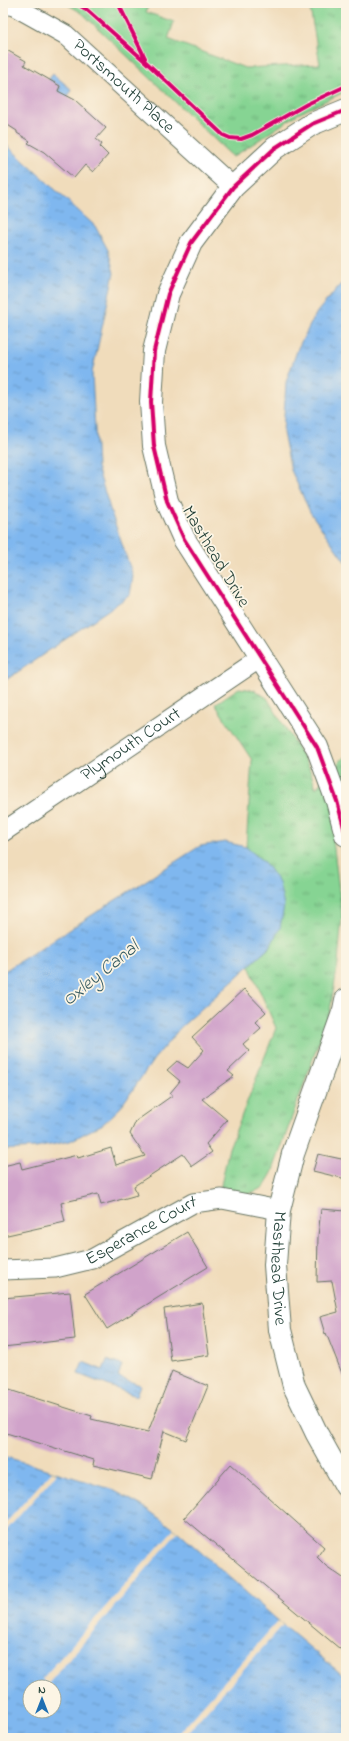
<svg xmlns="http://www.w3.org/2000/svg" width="349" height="1741" viewBox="0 0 349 1741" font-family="'Indie Flower',sans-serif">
  <defs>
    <pattern id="park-tufts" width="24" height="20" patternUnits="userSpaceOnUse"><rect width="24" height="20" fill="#86d493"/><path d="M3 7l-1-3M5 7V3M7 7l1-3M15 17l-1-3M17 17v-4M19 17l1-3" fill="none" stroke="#6dad79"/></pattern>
    <pattern id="water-ripples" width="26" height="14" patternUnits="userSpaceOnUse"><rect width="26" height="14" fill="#7fb7ef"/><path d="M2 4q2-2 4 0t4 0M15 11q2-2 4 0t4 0" fill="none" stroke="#6796c2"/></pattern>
  </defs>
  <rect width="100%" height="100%" fill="#fcf5e5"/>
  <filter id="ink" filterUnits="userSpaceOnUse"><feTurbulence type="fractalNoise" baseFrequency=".025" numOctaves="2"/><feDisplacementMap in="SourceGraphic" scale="8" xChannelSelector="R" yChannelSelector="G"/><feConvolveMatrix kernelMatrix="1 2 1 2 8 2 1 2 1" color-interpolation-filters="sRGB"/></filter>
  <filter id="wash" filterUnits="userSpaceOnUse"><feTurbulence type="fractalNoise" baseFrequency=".012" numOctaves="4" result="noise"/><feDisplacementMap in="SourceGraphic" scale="16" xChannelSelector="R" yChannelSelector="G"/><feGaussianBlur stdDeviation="0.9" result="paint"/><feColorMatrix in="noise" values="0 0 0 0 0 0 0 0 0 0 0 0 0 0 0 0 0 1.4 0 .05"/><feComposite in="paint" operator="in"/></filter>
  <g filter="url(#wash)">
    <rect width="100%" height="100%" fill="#f0dcbb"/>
    <path fill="url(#park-tufts)" stroke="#528864" d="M 65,3 L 149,3 L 146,12 L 174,22 L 168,39 L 245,68 L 320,64 L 309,3 L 346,3 L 346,91 L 298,114 L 233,157 L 82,13 Z
      M 239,688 L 254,690 L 267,698 L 308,765 L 316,788 L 346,755 L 346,834 L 333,840 L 342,916 L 338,963 L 330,1011 L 272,1173 L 264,1187 L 249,1194 L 220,1190 L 229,1148 L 276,1028 L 249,966 L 270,947 L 265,863 L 246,847 L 252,760 L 215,704 Z"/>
    <path fill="url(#water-ripples)" stroke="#4f7a92" fill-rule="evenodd" d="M 53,74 L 71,89 L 68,97 L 58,91 L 60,86 L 49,79 Z
      M 3,142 L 95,226 L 108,250 L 114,273 L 92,373 L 97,467 L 111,512 L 133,576 L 130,595 L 3,682 Z
      M 346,281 L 346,563 L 310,512 L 291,470 L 283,433 L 286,382 L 298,348 L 317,312 L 340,285 Z
      M 225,842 L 246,847 L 265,863 L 279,883 L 284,906 L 280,928 L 270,947 L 181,1027 L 154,1059 L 120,1108 L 103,1124 L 70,1141 L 36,1148 L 3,1150 L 3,972 L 200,846 Z
      M 107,1360 L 122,1365 L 118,1377 L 140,1385 L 136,1396 L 78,1374 L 83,1362 L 103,1370 Z
      M 3,1456 L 111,1489 L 144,1507 L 178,1532 L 283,1625 L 346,1678 L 346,1738 L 3,1738 ZM 30,1687 L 54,1687 L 54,1711 L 30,1711 Z"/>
    <path fill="#f0dcbb" d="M 52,1471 L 57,1473 L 3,1534 L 3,1526 Z
      M 174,1529 L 178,1532 L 48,1684 L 42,1679 Z
      M 278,1621 L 283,1625 L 182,1738 L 174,1738 Z"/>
    <g id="blocks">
      <path fill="#d0a3ca" d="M 3,48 L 26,61 L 24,65 L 60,86 L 58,91 L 75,100 L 106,128 L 96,139 L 102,144 L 100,147 L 108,155 L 93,172 L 85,165 L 74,178 L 44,152 L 28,143 L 30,141 L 17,133 L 17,131 L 3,122 Z
        M 244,989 L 266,1012 L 255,1022 L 261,1028 L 243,1044 L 249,1051 L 228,1071 L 234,1076 L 202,1099 L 227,1120 L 206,1144 L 212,1152 L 192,1166 L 183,1154 L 134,1186 L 137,1195 L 101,1205 L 98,1194 L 61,1203 L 65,1222 L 3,1236 L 3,1166 L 20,1162 L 22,1169 L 77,1155 L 78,1158 L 111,1148 L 116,1165 L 145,1156 L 130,1134 L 136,1121 L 173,1095 L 170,1093 L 180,1081 L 167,1070 L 177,1061 L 188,1068 L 204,1050 L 192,1037 Z
        M 318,1154 L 346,1160 L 346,1179 L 313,1171 Z
        M 321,1209 L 346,1211 L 345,1381 L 326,1333 L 325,1334 L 320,1317 L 338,1312 L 332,1281 L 317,1282 L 318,1236 Z
        M 187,1232 L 208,1267 L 107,1329 L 85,1294 Z
        M 70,1292 L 75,1339 L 3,1347 L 3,1298 Z
        M 202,1303 L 209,1355 L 171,1361 L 164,1309 Z
        M 172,1371 L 208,1386 L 186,1440 L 164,1431 L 152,1479 L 93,1465 L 94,1460 L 3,1432 L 3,1388 L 92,1416 L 91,1419 L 148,1432 Z
        M 231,1464 L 324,1547 L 317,1557 L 326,1566 L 346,1580 L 346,1654 L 184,1518 Z"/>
    </g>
  </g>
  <g filter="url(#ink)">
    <use href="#blocks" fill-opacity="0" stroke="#687563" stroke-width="1"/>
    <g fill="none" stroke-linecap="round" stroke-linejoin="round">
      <defs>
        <g id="street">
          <path id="s1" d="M 3,3 L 14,6 L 66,35 L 233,187"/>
          <path id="s2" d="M 3,832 L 260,658"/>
          <path id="s3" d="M 3,1270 L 55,1268 L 92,1259 L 193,1203 L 222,1199 L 279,1210"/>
        </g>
        <g id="secondary">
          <path d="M 346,110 L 312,124 L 275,148 L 233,187 L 191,243 L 168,294 L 154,351 L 151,402 L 154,446 L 167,501 L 184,539 L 317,747 L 337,801 L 346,835"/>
          <path id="s4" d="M 346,1000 L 344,1010 L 293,1154 L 279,1210 L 275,1265 L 280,1330 L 294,1386 L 317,1434 L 346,1486"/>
        </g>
      </defs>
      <use href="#street" stroke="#687563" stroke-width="21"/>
      <use href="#secondary" stroke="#687563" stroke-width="24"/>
      <use href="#street" stroke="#fff" stroke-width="19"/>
      <use href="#secondary" stroke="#fff" stroke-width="22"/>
      <defs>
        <path id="cycleway" d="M 75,3 L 86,9 L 147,63 L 223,135 L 230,138 L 241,139 L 252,135 L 307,104 L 346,86
          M 118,3 L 145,58
          M 346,110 L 312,124 L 275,148 L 233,187 L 191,243 L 168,294 L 154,351 L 151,402 L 154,446 L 167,501 L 184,539 L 317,747 L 337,801 L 346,835"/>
      </defs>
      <use href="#cycleway" stroke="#fcf5e5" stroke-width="6"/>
      <use href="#cycleway" stroke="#d6006c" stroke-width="4"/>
    </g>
  </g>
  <g text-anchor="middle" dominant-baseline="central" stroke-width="3.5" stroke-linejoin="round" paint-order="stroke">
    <g font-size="18" fill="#1f3d34" stroke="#fcf5e5">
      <text stroke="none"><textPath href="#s1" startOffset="148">Portsmouth Place</textPath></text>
      <text transform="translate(215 557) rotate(59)">Masthead Drive</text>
      <text stroke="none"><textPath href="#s2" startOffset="155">Plymouth Court</textPath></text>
      <text stroke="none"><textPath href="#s3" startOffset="147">Esperance Court</textPath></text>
      <text stroke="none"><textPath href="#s4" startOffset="279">Masthead Drive</textPath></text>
    </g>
    <g font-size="19" font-style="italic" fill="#375c63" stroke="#fcf5e5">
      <text transform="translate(101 974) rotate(-39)">Oxley Canal</text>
    </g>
  </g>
  <rect width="349" height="1741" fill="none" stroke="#fcf5e5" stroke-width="16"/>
  <g transform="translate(42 1699)"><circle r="19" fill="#fcf5e5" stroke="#a4ab9e"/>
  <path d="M0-3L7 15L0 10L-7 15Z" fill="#1f6fb2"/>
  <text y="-6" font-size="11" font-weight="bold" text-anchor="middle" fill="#1f3d34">N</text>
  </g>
</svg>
